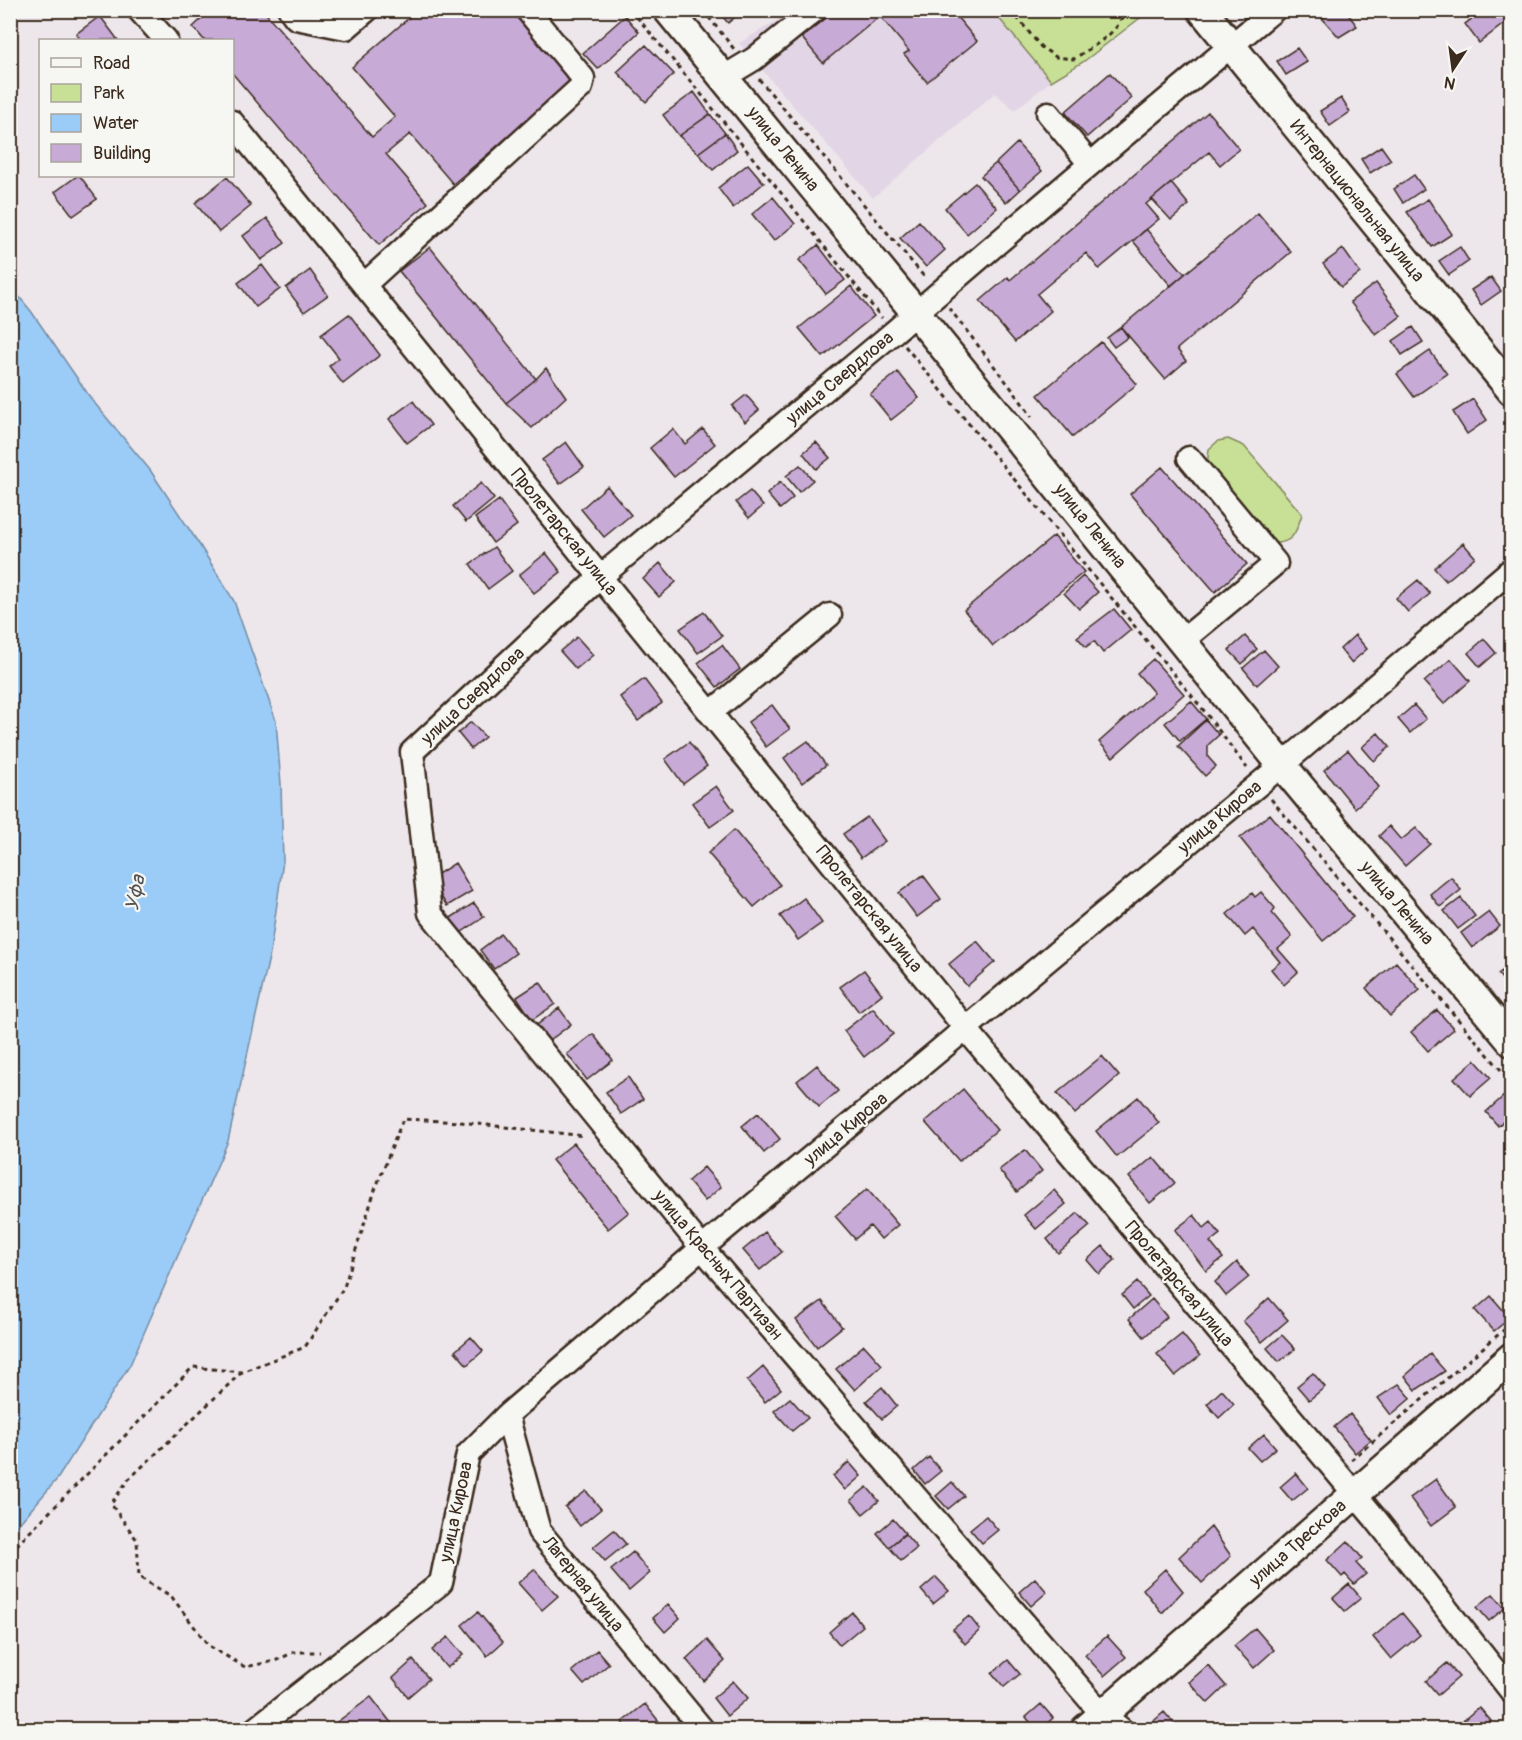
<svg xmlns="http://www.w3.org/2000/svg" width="1522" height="1740" viewBox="0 0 1522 1740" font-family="Pangolin,sans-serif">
  <rect width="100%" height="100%" fill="#ede7ec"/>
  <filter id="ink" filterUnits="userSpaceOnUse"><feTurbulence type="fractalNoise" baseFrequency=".0167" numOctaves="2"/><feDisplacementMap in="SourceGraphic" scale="12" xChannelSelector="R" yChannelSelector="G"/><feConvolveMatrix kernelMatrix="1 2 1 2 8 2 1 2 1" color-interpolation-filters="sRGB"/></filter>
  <g filter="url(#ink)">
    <path fill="#e2d5e5" d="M 793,11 L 1149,11 L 1083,62 L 1051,81 L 1015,110 L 995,93 L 873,198 L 739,43 Z"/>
    <path fill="#c7e096" stroke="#81855a" stroke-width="1.5" d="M 993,11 L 1149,11 L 1083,62 L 1051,81 Z
      M 1228,439 L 1244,446 L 1302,514 C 1296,534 1292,545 1269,543 L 1207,466 L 1209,449 L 1218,441 Z"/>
    <path fill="#9bcbf7" stroke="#758ba0" stroke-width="1.5" d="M 11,287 L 31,311 L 92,400 L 150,470 L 199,544 L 234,601 L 276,721 L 281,784 L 283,861 L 270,953 L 228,1141 L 130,1365 L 58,1478 L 11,1533 Z"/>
    <path fill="#c7aad6" stroke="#3b2a1e" stroke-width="1.5" d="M 211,10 L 263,10 L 372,137 L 395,117 L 352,67 L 418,10 L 511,10 L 572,82 L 453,184 L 410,134 L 386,154 L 428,203 L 379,245 L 232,73 L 232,40 L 204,40 L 193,27 Z
      M 568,10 L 581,10 L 574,17 Z
      M 717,10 L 743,10 L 728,23 Z
      M 836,10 L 951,10 L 977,41 L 927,82 L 904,54 L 909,51 L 880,16 L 823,63 L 802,38 Z
      M 1332,10 L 1345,10 L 1357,26 L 1339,37 L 1322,18 Z
      M 1484,10 L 1497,10 L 1506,22 L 1479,43 L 1465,24 Z
      M 100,16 L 118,40 L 81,40 L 76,34 Z
      M 625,16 L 639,32 L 598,69 L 583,53 Z
      M 646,45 L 674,74 L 646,102 L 617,72 Z
      M 1297,48 L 1307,62 L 1286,75 L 1277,61 Z
      M 1110,73 L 1132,98 L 1087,137 L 1065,112 Z
      M 694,92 L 710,114 L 679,136 L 663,115 Z
      M 1341,98 L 1350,112 L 1330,126 L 1320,111 Z
      M 1208,112 L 1239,149 L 1220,165 L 1209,152 L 1146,204 L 1159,219 L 1099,269 L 1086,253 L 1037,294 L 1051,311 L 1015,342 L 980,301 L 1008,277 L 1010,280 Z
      M 710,114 L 725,133 L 698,153 L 679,136 Z
      M 725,133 L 737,150 L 713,170 L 698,153 Z
      M 1017,143 L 1042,171 L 1020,190 L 996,163 Z
      M 1381,146 L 1391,160 L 1370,173 L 1361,159 Z
      M 996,163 L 1020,190 L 1006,203 L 981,176 Z
      M 748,164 L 764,183 L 733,208 L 718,188 Z
      M 1414,175 L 1424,189 L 1403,203 L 1394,189 Z
      M 77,176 L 80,176 L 97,199 L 73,216 L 55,192 Z
      M 227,177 L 251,206 L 219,232 L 195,203 Z
      M 975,183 L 997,208 L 967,234 L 945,208 Z
      M 1171,183 L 1189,205 L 1171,220 L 1152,199 Z
      M 773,197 L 795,224 L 774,241 L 752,214 Z
      M 1428,199 L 1452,234 L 1432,247 L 1407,212 Z
      M 1258,213 L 1291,252 L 1177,349 L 1186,361 L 1165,379 L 1121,327 Z
      M 267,218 L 285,243 L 261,260 L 243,236 Z
      M 919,221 L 945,250 L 926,267 L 900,238 Z
      M 1146,229 L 1185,274 L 1171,286 L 1133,241 Z
      M 818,245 L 845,280 L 826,294 L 799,260 Z
      M 430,247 L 536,379 L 506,403 L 399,271 Z
      M 1460,247 L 1469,261 L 1449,275 L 1439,261 Z
      M 1343,249 L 1360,273 L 1341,287 L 1323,264 Z
      M 262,265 L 280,289 L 256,307 L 238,283 Z
      M 310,270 L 328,295 L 304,312 L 286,288 Z
      M 1491,277 L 1501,291 L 1481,305 L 1471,290 Z
      M 1376,283 L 1401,316 L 1376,335 L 1350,302 Z
      M 851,286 L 874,316 L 823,357 L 799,328 Z
      M 349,314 L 380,355 L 343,384 L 329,366 L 339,358 L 321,335 Z
      M 1121,327 L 1128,337 L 1114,347 L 1107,338 Z
      M 1413,327 L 1423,342 L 1402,355 L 1393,341 Z
      M 1101,342 L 1137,384 L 1073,437 L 1038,395 Z
      M 1430,351 L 1447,374 L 1414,397 L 1397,374 Z
      M 546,368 L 566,397 L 532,428 L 506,403 L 536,379 Z
      M 898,372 L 919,398 L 891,420 L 870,394 Z
      M 746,395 L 759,410 L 745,422 L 732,406 Z
      M 1473,399 L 1487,420 L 1467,434 L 1453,412 Z
      M 413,401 L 431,425 L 407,443 L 389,419 Z
      M 673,429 L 685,444 L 703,429 L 715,444 L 674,477 L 650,448 Z
      M 566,442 L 584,467 L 560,484 L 542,460 Z
      M 816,442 L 830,458 L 816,469 L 803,453 Z
      M 800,465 L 813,480 L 799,492 L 786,476 Z
      M 1162,467 L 1247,564 L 1215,592 L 1130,494 Z
      M 780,482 L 793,498 L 780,509 L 767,494 Z
      M 481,483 L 494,499 L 466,522 L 453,506 Z
      M 607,486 L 631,515 L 604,537 L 581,509 Z
      M 750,491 L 763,506 L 749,518 L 736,502 Z
      M 1512,491 L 1512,502 L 1506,495 Z
      M 499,500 L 517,525 L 493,543 L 475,518 Z
      M 1054,536 L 1084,572 L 993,646 L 964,610 Z
      M 1463,543 L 1475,557 L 1446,581 L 1434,568 Z
      M 494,547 L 512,571 L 488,589 L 470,564 Z
      M 546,553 L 561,572 L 534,593 L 519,575 Z
      M 660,563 L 676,582 L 659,597 L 643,579 Z
      M 1083,576 L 1098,592 L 1079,609 L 1064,593 Z
      M 1418,580 L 1430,594 L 1408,612 L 1396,598 Z
      M 1114,609 L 1131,630 L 1103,653 L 1094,641 L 1086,647 L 1077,637 Z
      M 704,612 L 722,636 L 698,653 L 680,629 Z
      M 1355,635 L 1367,649 L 1351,663 L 1340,649 Z
      M 1245,636 L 1257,649 L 1242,664 L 1229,650 Z
      M 577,637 L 593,655 L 576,669 L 560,651 Z
      M 1484,639 L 1496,653 L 1480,667 L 1468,653 Z
      M 722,645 L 740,669 L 717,687 L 698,663 Z
      M 1264,650 L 1278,666 L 1257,685 L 1243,668 Z
      M 1153,659 L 1184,694 L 1113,757 L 1099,742 L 1154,693 L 1137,673 Z
      M 1451,659 L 1470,681 L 1444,704 L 1424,682 Z
      M 644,679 L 662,703 L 638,721 L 620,697 Z
      M 1191,701 L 1206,719 L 1180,741 L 1165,723 Z
      M 772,705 L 790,729 L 766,747 L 748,722 Z
      M 1414,705 L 1426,719 L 1410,733 L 1398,719 Z
      M 1206,720 L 1219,735 L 1208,745 L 1208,757 L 1216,766 L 1205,776 L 1178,746 Z
      M 471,722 L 485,737 L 471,749 L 458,733 Z
      M 1378,733 L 1390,747 L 1374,761 L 1362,747 Z
      M 808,741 L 826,765 L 802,783 L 784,758 Z
      M 689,742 L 707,766 L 683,784 L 665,759 Z
      M 1348,750 L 1379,787 L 1355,808 L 1324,770 Z
      M 716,786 L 734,810 L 710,827 L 692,803 Z
      M 1270,814 L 1353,917 L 1323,941 L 1240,838 Z
      M 867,817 L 885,841 L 861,858 L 843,834 Z
      M 1389,826 L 1401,840 L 1416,828 L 1430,844 L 1405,866 L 1379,836 Z
      M 734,830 L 780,885 L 754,907 L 708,853 Z
      M 455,863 L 472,891 L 447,906 L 430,879 Z
      M 923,875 L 941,899 L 917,917 L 899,893 Z
      M 1451,877 L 1461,890 L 1440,907 L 1430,894 Z
      M 1261,892 L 1275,908 L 1272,913 L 1292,937 L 1278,949 L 1298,972 L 1284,985 L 1271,969 L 1280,962 L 1253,929 L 1245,936 L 1227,914 L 1252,893 L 1255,897 Z
      M 804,898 L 822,923 L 798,940 L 780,916 Z
      M 1461,898 L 1475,916 L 1458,929 L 1444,911 Z
      M 474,903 L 484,917 L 459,934 L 449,919 Z
      M 1489,912 L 1500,926 L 1472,948 L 1461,933 Z
      M 501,934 L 516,953 L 494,969 L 480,950 Z
      M 977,941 L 995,962 L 967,986 L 949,964 Z
      M 1396,962 L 1420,990 L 1390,1016 L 1366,988 Z
      M 1512,964 L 1512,991 L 1498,974 Z
      M 864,970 L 882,994 L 859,1012 L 840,987 Z
      M 540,982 L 555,1004 L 532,1020 L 517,997 Z
      M 559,1008 L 571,1024 L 549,1041 L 537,1025 Z
      M 873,1008 L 893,1034 L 864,1057 L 844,1031 Z
      M 1437,1010 L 1454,1029 L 1428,1051 L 1411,1032 Z
      M 593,1034 L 613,1060 L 587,1080 L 567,1054 Z
      M 1102,1056 L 1119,1076 L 1075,1114 L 1057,1093 Z
      M 1475,1060 L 1491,1078 L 1470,1096 L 1454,1078 Z
      M 817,1065 L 838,1091 L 819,1107 L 797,1081 Z
      M 628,1077 L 643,1099 L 621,1114 L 606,1092 Z
      M 963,1089 L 997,1130 L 959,1161 L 925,1122 Z
      M 1505,1095 L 1512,1102 L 1512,1114 L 1498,1126 L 1486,1112 Z
      M 1138,1097 L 1159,1123 L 1117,1157 L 1096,1131 Z
      M 758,1113 L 780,1139 L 764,1153 L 742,1126 Z
      M 574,1143 L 629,1212 L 608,1229 L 552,1160 Z
      M 1025,1150 L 1042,1171 L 1017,1192 L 999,1170 Z
      M 1153,1157 L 1175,1183 L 1150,1203 L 1129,1177 Z
      M 704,1167 L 721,1187 L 705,1201 L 688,1181 Z
      M 867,1189 L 898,1225 L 881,1239 L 870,1226 L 855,1239 L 835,1216 Z
      M 1054,1190 L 1066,1204 L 1036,1229 L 1024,1215 Z
      M 1078,1213 L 1090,1226 L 1058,1253 L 1047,1239 Z
      M 1194,1215 L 1204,1228 L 1211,1222 L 1220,1234 L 1210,1242 L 1223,1258 L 1206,1271 L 1175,1230 Z
      M 765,1232 L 782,1252 L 760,1270 L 743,1250 Z
      M 1103,1246 L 1115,1260 L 1099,1274 L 1087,1260 Z
      M 1237,1262 L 1249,1277 L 1226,1296 L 1215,1282 Z
      M 1137,1282 L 1149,1296 L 1133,1309 L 1122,1295 Z
      M 1491,1296 L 1510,1318 L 1494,1331 L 1475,1310 Z
      M 1269,1298 L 1288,1320 L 1262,1342 L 1243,1321 Z
      M 1152,1299 L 1167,1317 L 1144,1337 L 1129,1319 Z
      M 822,1301 L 842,1327 L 817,1347 L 796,1320 Z
      M 1182,1334 L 1200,1356 L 1175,1376 L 1157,1354 Z
      M 1282,1335 L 1295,1349 L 1279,1362 L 1267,1348 Z
      M 471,1337 L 483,1351 L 467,1365 L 455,1351 Z
      M 864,1345 L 882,1365 L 855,1390 L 836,1369 Z
      M 1430,1354 L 1445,1371 L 1416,1390 L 1405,1376 Z
      M 763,1367 L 781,1389 L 765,1402 L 747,1381 Z
      M 1313,1373 L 1325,1387 L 1309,1400 L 1297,1386 Z
      M 1399,1384 L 1411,1398 L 1391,1415 L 1378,1398 Z
      M 882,1387 L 897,1406 L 882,1419 L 866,1401 Z
      M 1222,1390 L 1234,1404 L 1219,1418 L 1207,1404 Z
      M 790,1398 L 808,1418 L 792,1431 L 774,1411 Z
      M 1350,1414 L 1371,1440 L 1355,1453 L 1334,1427 Z
      M 1264,1434 L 1276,1448 L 1260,1461 L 1248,1448 Z
      M 929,1457 L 941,1471 L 925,1484 L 914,1470 Z
      M 849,1462 L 861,1476 L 845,1490 L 833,1476 Z
      M 1296,1473 L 1308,1488 L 1292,1501 L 1280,1487 Z
      M 1436,1479 L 1456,1507 L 1431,1526 L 1410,1498 Z
      M 952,1482 L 964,1496 L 948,1509 L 936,1496 Z
      M 867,1487 L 879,1501 L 863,1514 L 851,1500 Z
      M 586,1491 L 601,1509 L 580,1526 L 565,1507 Z
      M 986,1516 L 998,1530 L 982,1543 L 970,1529 Z
      M 893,1519 L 905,1533 L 889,1547 L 877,1533 Z
      M 1211,1527 L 1231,1556 L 1202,1583 L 1179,1557 Z
      M 614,1530 L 626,1544 L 605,1561 L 593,1547 Z
      M 905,1534 L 917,1548 L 901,1561 L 889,1547 Z
      M 1348,1541 L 1362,1558 L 1356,1563 L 1366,1574 L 1354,1584 L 1345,1574 L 1342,1577 L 1327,1560 Z
      M 633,1552 L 650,1573 L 629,1591 L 611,1570 Z
      M 534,1569 L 558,1596 L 542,1610 L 518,1583 Z
      M 1165,1569 L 1183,1591 L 1162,1613 L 1143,1589 Z
      M 936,1577 L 949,1591 L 933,1604 L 921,1590 Z
      M 1035,1578 L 1047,1592 L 1031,1606 L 1019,1592 Z
      M 1349,1584 L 1361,1598 L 1345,1611 L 1333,1598 Z
      M 1493,1594 L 1505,1608 L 1489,1621 L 1477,1607 Z
      M 668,1604 L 680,1618 L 665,1632 L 653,1618 Z
      M 478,1612 L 503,1642 L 487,1656 L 462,1625 Z
      M 852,1612 L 863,1626 L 840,1645 L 829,1632 Z
      M 1402,1613 L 1420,1635 L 1391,1659 L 1373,1637 Z
      M 969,1616 L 980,1630 L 965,1644 L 953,1629 Z
      M 1255,1628 L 1274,1650 L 1254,1668 L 1234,1646 Z
      M 1107,1636 L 1126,1657 L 1104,1676 L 1085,1655 Z
      M 448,1637 L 463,1655 L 447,1668 L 432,1650 Z
      M 707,1640 L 725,1661 L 704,1681 L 686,1659 Z
      M 597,1650 L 609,1664 L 584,1685 L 572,1671 Z
      M 413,1660 L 429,1679 L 408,1697 L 393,1678 Z
      M 1008,1660 L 1020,1674 L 1004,1687 L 992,1673 Z
      M 1447,1663 L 1459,1677 L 1438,1695 L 1426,1681 Z
      M 1208,1665 L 1226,1686 L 1208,1703 L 1189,1682 Z
      M 733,1681 L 748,1698 L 727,1716 L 713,1698 Z
      M 371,1697 L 392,1724 L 385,1730 L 336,1730 L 333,1725 Z
      M 645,1704 L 661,1724 L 655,1730 L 629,1730 L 622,1722 Z
      M 1041,1704 L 1053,1718 L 1040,1730 L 1036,1730 L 1026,1717 Z
      M 1479,1707 L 1491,1721 L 1481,1730 L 1452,1730 Z
      M 1164,1712 L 1179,1729 L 1178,1730 L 1151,1730 L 1148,1726 Z
      M 775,1723 L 780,1730 L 767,1730 Z"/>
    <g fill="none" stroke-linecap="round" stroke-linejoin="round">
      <defs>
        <path id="minor" d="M 139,10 L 166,40
          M 290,10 L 296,18 L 346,28 L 367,10
          M 724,77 L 754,59 L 815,10
          M 1048,113 L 1090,164
          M 232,122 L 966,1029 L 1374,1517 L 1512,1692
          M 364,285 L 581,87 L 583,78 L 527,10
          M 1182,641 L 1276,563 L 1189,458
          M 710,713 L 830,615
          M 507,1415 L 539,1531 L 703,1730
          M 254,1730 L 441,1583 L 468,1454 L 507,1415 L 702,1248 L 1301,749 L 1512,569
          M 1122,1730 L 1103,1715 L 702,1248 L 430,913 L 412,752 L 600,577 L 894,332 C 1019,223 1146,117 1274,10"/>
        <path id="major" d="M 668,10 L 916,313 L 1282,765 L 1512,1042
          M 1202,10 L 1512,391
          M 1085,1730 L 1512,1357"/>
      </defs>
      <use href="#minor" stroke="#3b2a1e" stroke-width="27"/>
      <use href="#major" stroke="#3b2a1e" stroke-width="33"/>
      <path stroke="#3b2a1e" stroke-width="3" stroke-dasharray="4.5 4.5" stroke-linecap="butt" d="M 631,10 L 706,100 L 882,318
        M 703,10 L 734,49
        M 1011,10 L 1041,47 L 1056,57 L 1074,59 C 1089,48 1124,31 1123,10
        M 10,16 L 18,10
        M 170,17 L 178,10
        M 759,79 L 926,279
        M 949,308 L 1015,393 L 1032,417
        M 905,346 L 1205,712 L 1247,768
        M 1271,799 L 1512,1083
        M 242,1372 L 128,1480 L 111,1504 L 137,1540 L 139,1577 L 171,1596 L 209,1646 L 245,1667 L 275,1661 L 294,1652 L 320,1652
        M 1351,1460 L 1512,1323
        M 10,1552 L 193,1367 L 242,1372 L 305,1347 L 344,1287 L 375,1190 L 403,1119 L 461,1122 L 584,1136"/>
      <use href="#minor" stroke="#f6f6f2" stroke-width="22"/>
      <use href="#major" stroke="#f6f6f2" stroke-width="28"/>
    </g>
  </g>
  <g text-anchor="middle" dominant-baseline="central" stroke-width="4.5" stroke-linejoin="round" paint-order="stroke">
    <g font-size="18" fill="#3b2a1e" stroke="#f6f6f2">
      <text transform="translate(783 149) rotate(51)">улица Ленина</text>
      <text transform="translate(1357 201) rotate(51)">Интернациональная улица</text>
      <text transform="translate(840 378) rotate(-40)">улица Свердлова</text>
      <text transform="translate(1090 526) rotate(51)">улица Ленина</text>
      <text transform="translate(564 532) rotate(51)">Пролетарская улица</text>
      <text transform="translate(473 696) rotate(-43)">улица Свердлова</text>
      <text transform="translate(1220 817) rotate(-40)">улица Кирова</text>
      <text transform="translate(1397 903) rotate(50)">улица Ленина</text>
      <text transform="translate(869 909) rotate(51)">Пролетарская улица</text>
      <text transform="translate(846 1129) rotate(-40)">улица Кирова</text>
      <text transform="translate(718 1265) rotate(50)">улица Красных Партизан</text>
      <text transform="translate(1179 1284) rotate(50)">Пролетарская улица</text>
      <text transform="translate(456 1512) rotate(-78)">улица Кирова</text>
      <text transform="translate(1298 1543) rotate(-41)">улица Трескова</text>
      <text transform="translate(583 1584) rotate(51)">Лагерная улица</text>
    </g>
    <g font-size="20" font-style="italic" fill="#535254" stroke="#f6f6f2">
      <text transform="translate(135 893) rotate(-78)">Уфа</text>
    </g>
  </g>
  <rect width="1522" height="1740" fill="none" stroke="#f6f6f2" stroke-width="36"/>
  <rect x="18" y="18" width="1486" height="1704" fill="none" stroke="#3b2a1e" stroke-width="2" filter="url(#ink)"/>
  <rect x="39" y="39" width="195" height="138" fill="#f6f6f2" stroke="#aba49d" stroke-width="1.5"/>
  <rect x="51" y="58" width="30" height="9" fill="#f6f6f2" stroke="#aba49d" stroke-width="1.5"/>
  <text x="93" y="69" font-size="18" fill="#3b2a1e">Road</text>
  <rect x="51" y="84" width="30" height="18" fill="#c7e096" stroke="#aba49d" stroke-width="1.5"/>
  <text x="93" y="99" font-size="18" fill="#3b2a1e">Park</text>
  <rect x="51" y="114" width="30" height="18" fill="#9bcbf7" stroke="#aba49d" stroke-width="1.5"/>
  <text x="93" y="129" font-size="18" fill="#3b2a1e">Water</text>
  <rect x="51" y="144" width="30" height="18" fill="#c7aad6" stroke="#aba49d" stroke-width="1.5"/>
  <text x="93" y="159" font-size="18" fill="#3b2a1e">Building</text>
  <g transform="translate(1453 69) rotate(193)" stroke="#f6f6f2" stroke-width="4.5" paint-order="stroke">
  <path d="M0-4.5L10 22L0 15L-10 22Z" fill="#3b2a1e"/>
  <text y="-9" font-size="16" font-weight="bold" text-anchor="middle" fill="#3b2a1e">N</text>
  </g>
</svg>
